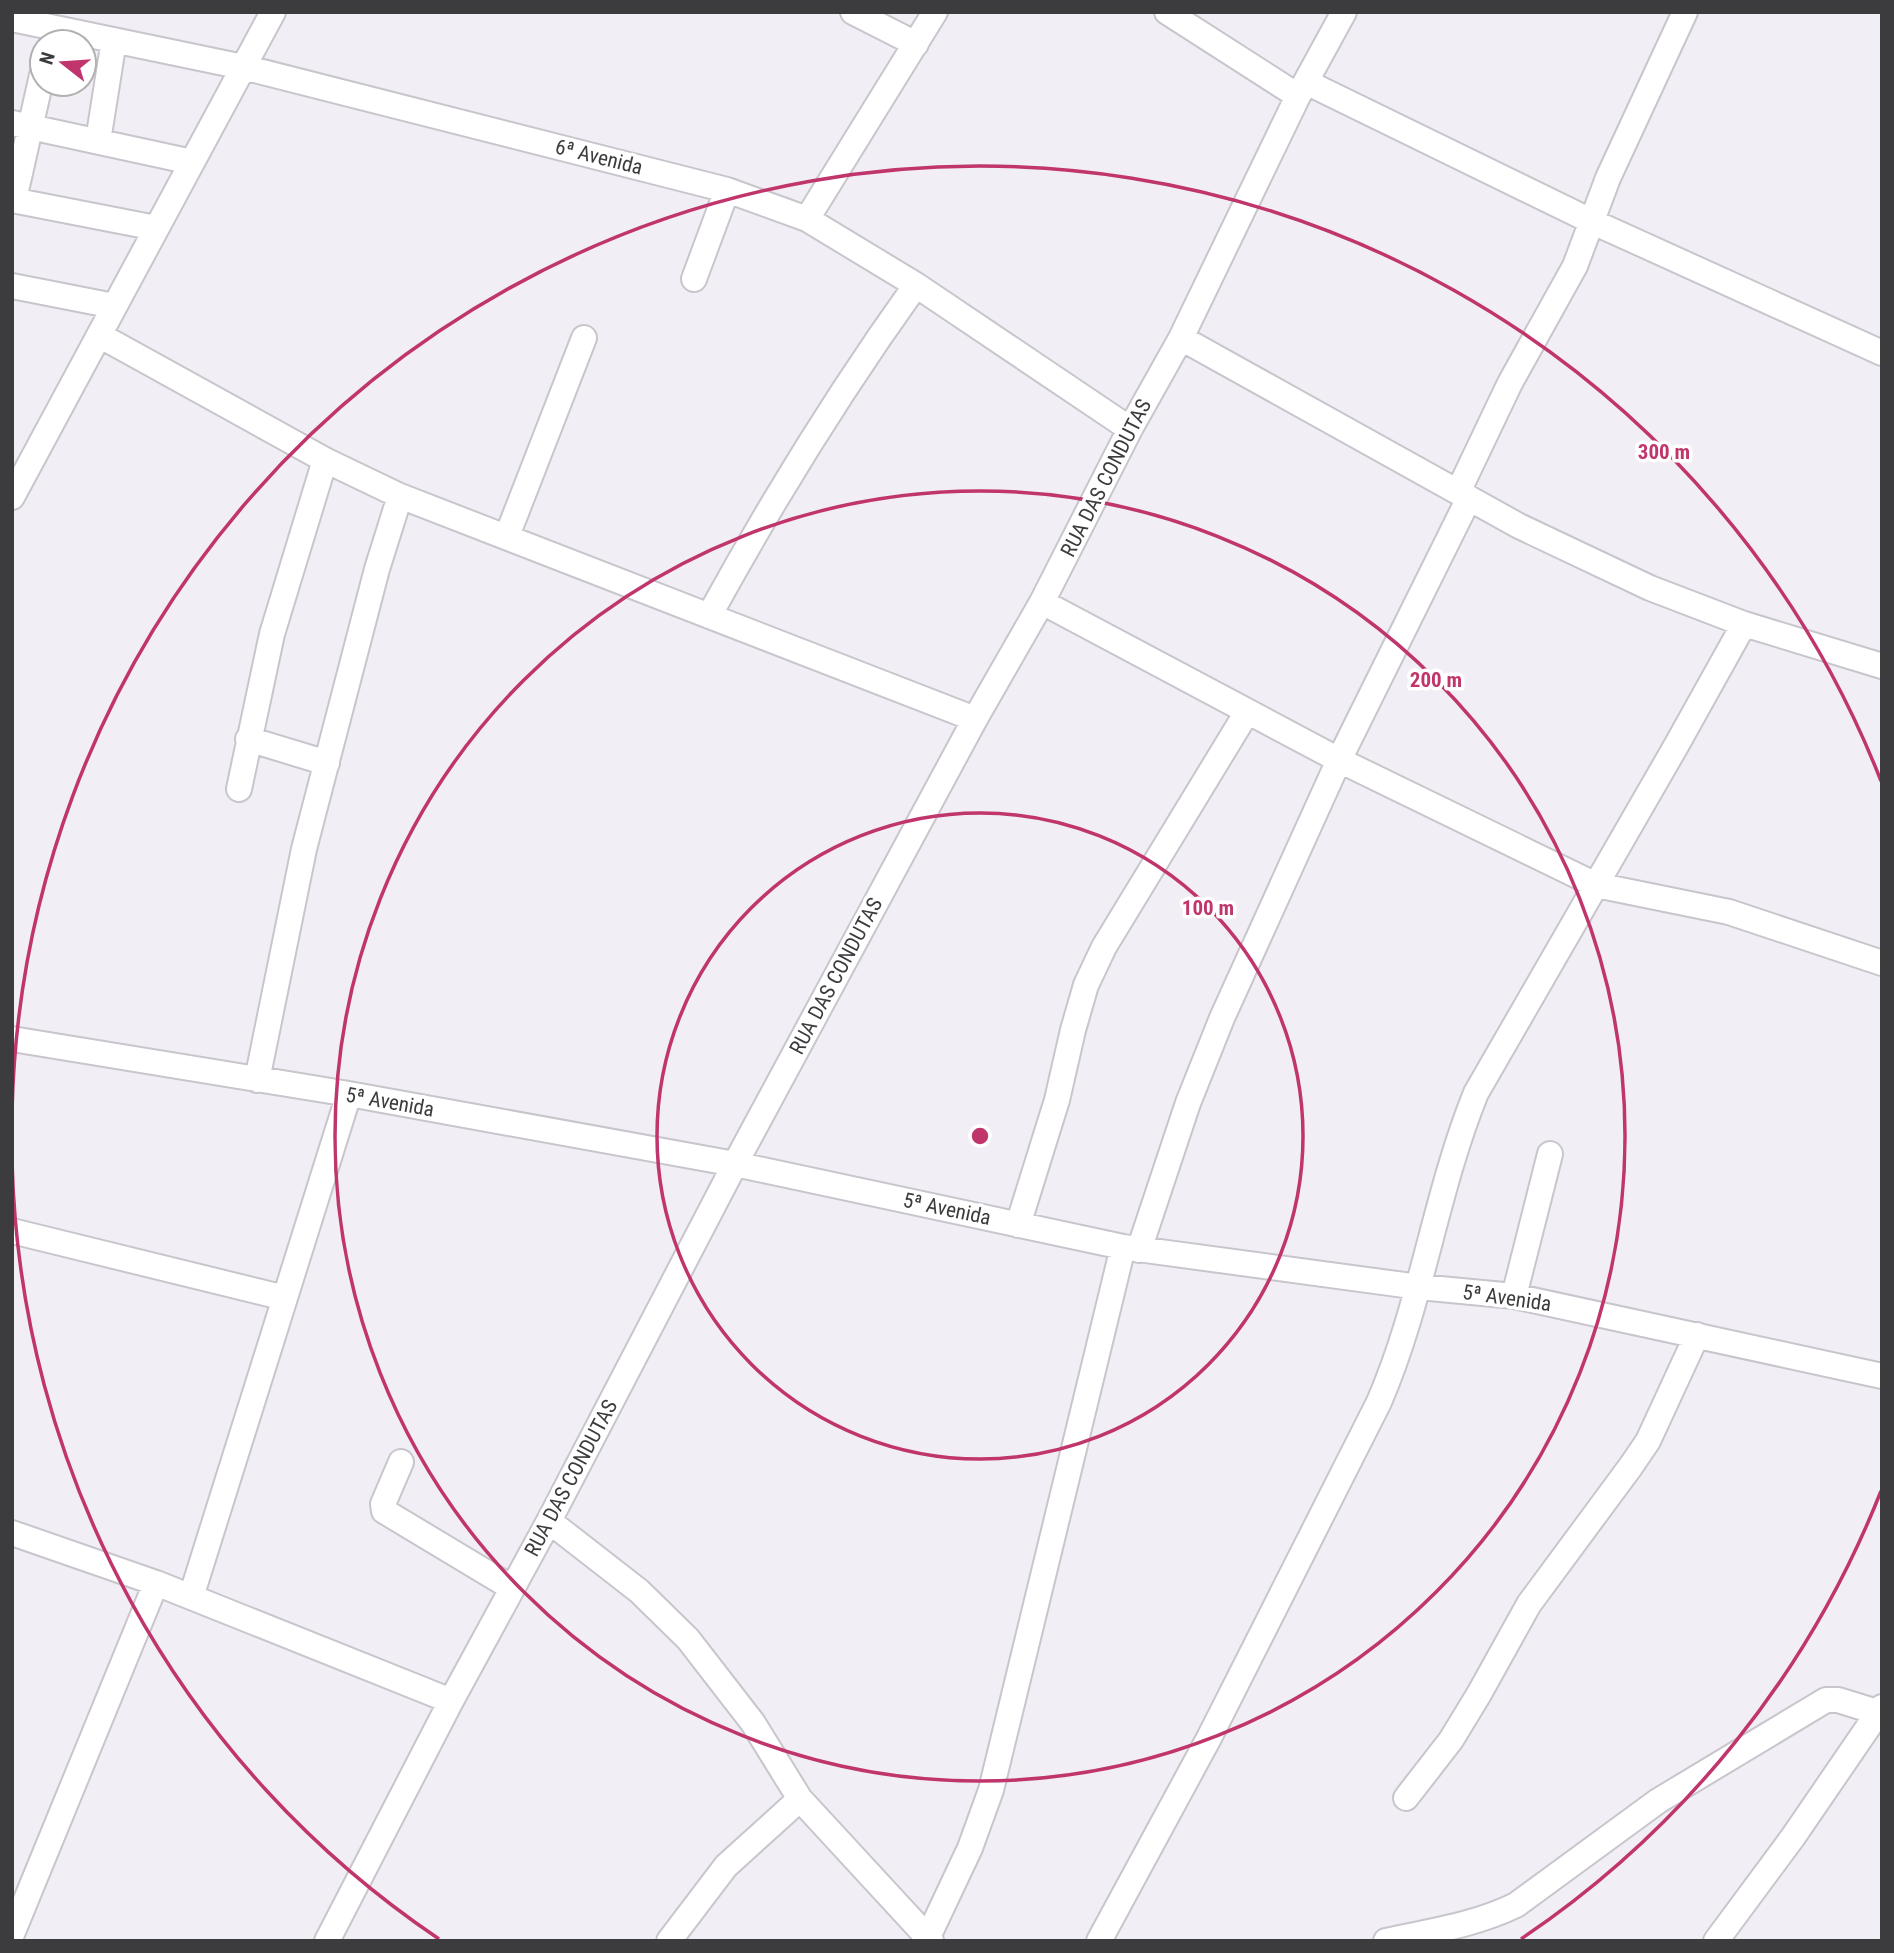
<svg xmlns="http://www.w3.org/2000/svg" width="1894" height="1953" viewBox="0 0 1894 1953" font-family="'Roboto Condensed',sans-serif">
  <rect width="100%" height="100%" fill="#f1eef5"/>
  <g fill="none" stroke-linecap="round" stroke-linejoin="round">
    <defs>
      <path id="minor" d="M 853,12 L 916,44
        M 1167,12 L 1298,96
        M 12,19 L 243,67 L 727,190 L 807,219 L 916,285 L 1130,429
        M 1306,82 L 1593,222 L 1882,353
        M 12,123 L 192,162
        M 98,141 L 114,40
        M 12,200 L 156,228
        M 14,200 L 42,75
        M 807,219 L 935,12
        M 694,279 L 727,190
        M 12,286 L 114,306
        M 99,335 L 325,460 L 400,496 L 975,719
        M 1181,338 L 1519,526 L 1650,588 L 1744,624 L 1882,666
        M 1458,492 L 1510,383 L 1575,266 L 1608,178 L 1685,12
        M 12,497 L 273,12
        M 507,536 L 584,338
        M 1042,602 L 1339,760 L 1596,885 L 1729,912 L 1882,963
        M 709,616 C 772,501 840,391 916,285
        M 248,739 L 327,763
        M 239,789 L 272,634 L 325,460
        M 12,1039 L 349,1094 L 735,1164 L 1123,1247 L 1419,1287 L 1514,1296 L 1882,1376
        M 257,1080 L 304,849 L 377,569 L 400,496
        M 1018,1225 L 1057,1100 L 1073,1030 L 1086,985 L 1104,947 L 1247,712
        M 12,1231 L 285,1298
        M 1139,1250 L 1188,1103 L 1222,1018 L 1339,760 L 1469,498
        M 1514,1296 L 1550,1154
        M 401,1462 L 383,1504 L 384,1511 L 512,1588
        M 549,1521 L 639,1591 L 688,1639 L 753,1723 L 800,1799 L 931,1941
        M 12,1533 L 156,1583 L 451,1701
        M 191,1597 L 349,1094
        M 1406,1798 L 1451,1740 L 1479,1694 L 1529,1604 L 1631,1466 L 1648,1441 L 1697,1335
        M 12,1934 L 156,1583
        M 928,1937 L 970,1848 L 991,1790 L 1123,1247
        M 327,1941 L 451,1701 L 549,1521 L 735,1164 L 975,719 L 1042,602 L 1130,429 L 1181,338 L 1298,96 L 1344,12
        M 669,1941 L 726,1866 L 800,1799
        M 1099,1941 L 1209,1738 L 1379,1402 C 1422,1303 1435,1194 1476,1093 L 1676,746 L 1744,624
        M 1386,1941 C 1431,1931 1475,1925 1516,1905 L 1658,1801 L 1826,1700 L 1838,1700 L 1877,1712
        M 1716,1941 L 1793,1837 L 1882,1707"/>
    </defs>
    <use href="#minor" stroke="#c8c5cc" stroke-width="28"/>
    <use href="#minor" stroke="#fff" stroke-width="24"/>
  </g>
  <g fill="none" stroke="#c0356b" stroke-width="3.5">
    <circle cx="980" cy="1136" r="323"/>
    <circle cx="980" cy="1136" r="645"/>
    <path d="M1881 1491A968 968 0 0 1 1521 1939M439 1939A968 968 0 0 1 12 1161M12 1111A968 968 0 0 1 1881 781"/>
  </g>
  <g text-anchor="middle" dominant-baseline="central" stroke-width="7" stroke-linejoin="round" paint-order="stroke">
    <g font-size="21" fill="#3c3b3e" stroke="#fff">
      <text transform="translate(599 157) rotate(14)">6ª Avenida</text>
      <text transform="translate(1106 478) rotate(-63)">RUA DAS CONDUTAS</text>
      <text transform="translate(836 976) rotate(-62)">RUA DAS CONDUTAS</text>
      <text transform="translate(390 1102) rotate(10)">5ª Avenida</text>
      <text transform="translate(947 1209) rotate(12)">5ª Avenida</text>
      <text transform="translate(1507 1298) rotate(8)">5ª Avenida</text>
      <text transform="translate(571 1478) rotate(-62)">RUA DAS CONDUTAS</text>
    </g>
  </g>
  <circle cx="980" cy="1136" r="10" fill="#c0356b" stroke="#fff" stroke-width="3.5"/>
  <g font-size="21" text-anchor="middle" font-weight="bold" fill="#c0356b" stroke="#fff" stroke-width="7" stroke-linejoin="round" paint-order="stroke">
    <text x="1664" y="459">300 m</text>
    <text x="1436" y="687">200 m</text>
    <text x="1208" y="915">100 m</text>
  </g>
  <rect width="1894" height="1953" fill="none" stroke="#3c3b3e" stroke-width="28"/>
  <g transform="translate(63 63) rotate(287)"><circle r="33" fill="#ffffff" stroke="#b1b1b2" stroke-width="2"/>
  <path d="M0-5L12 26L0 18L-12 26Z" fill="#c0356b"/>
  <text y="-10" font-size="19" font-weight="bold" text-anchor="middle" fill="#3c3b3e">N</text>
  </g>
</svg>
